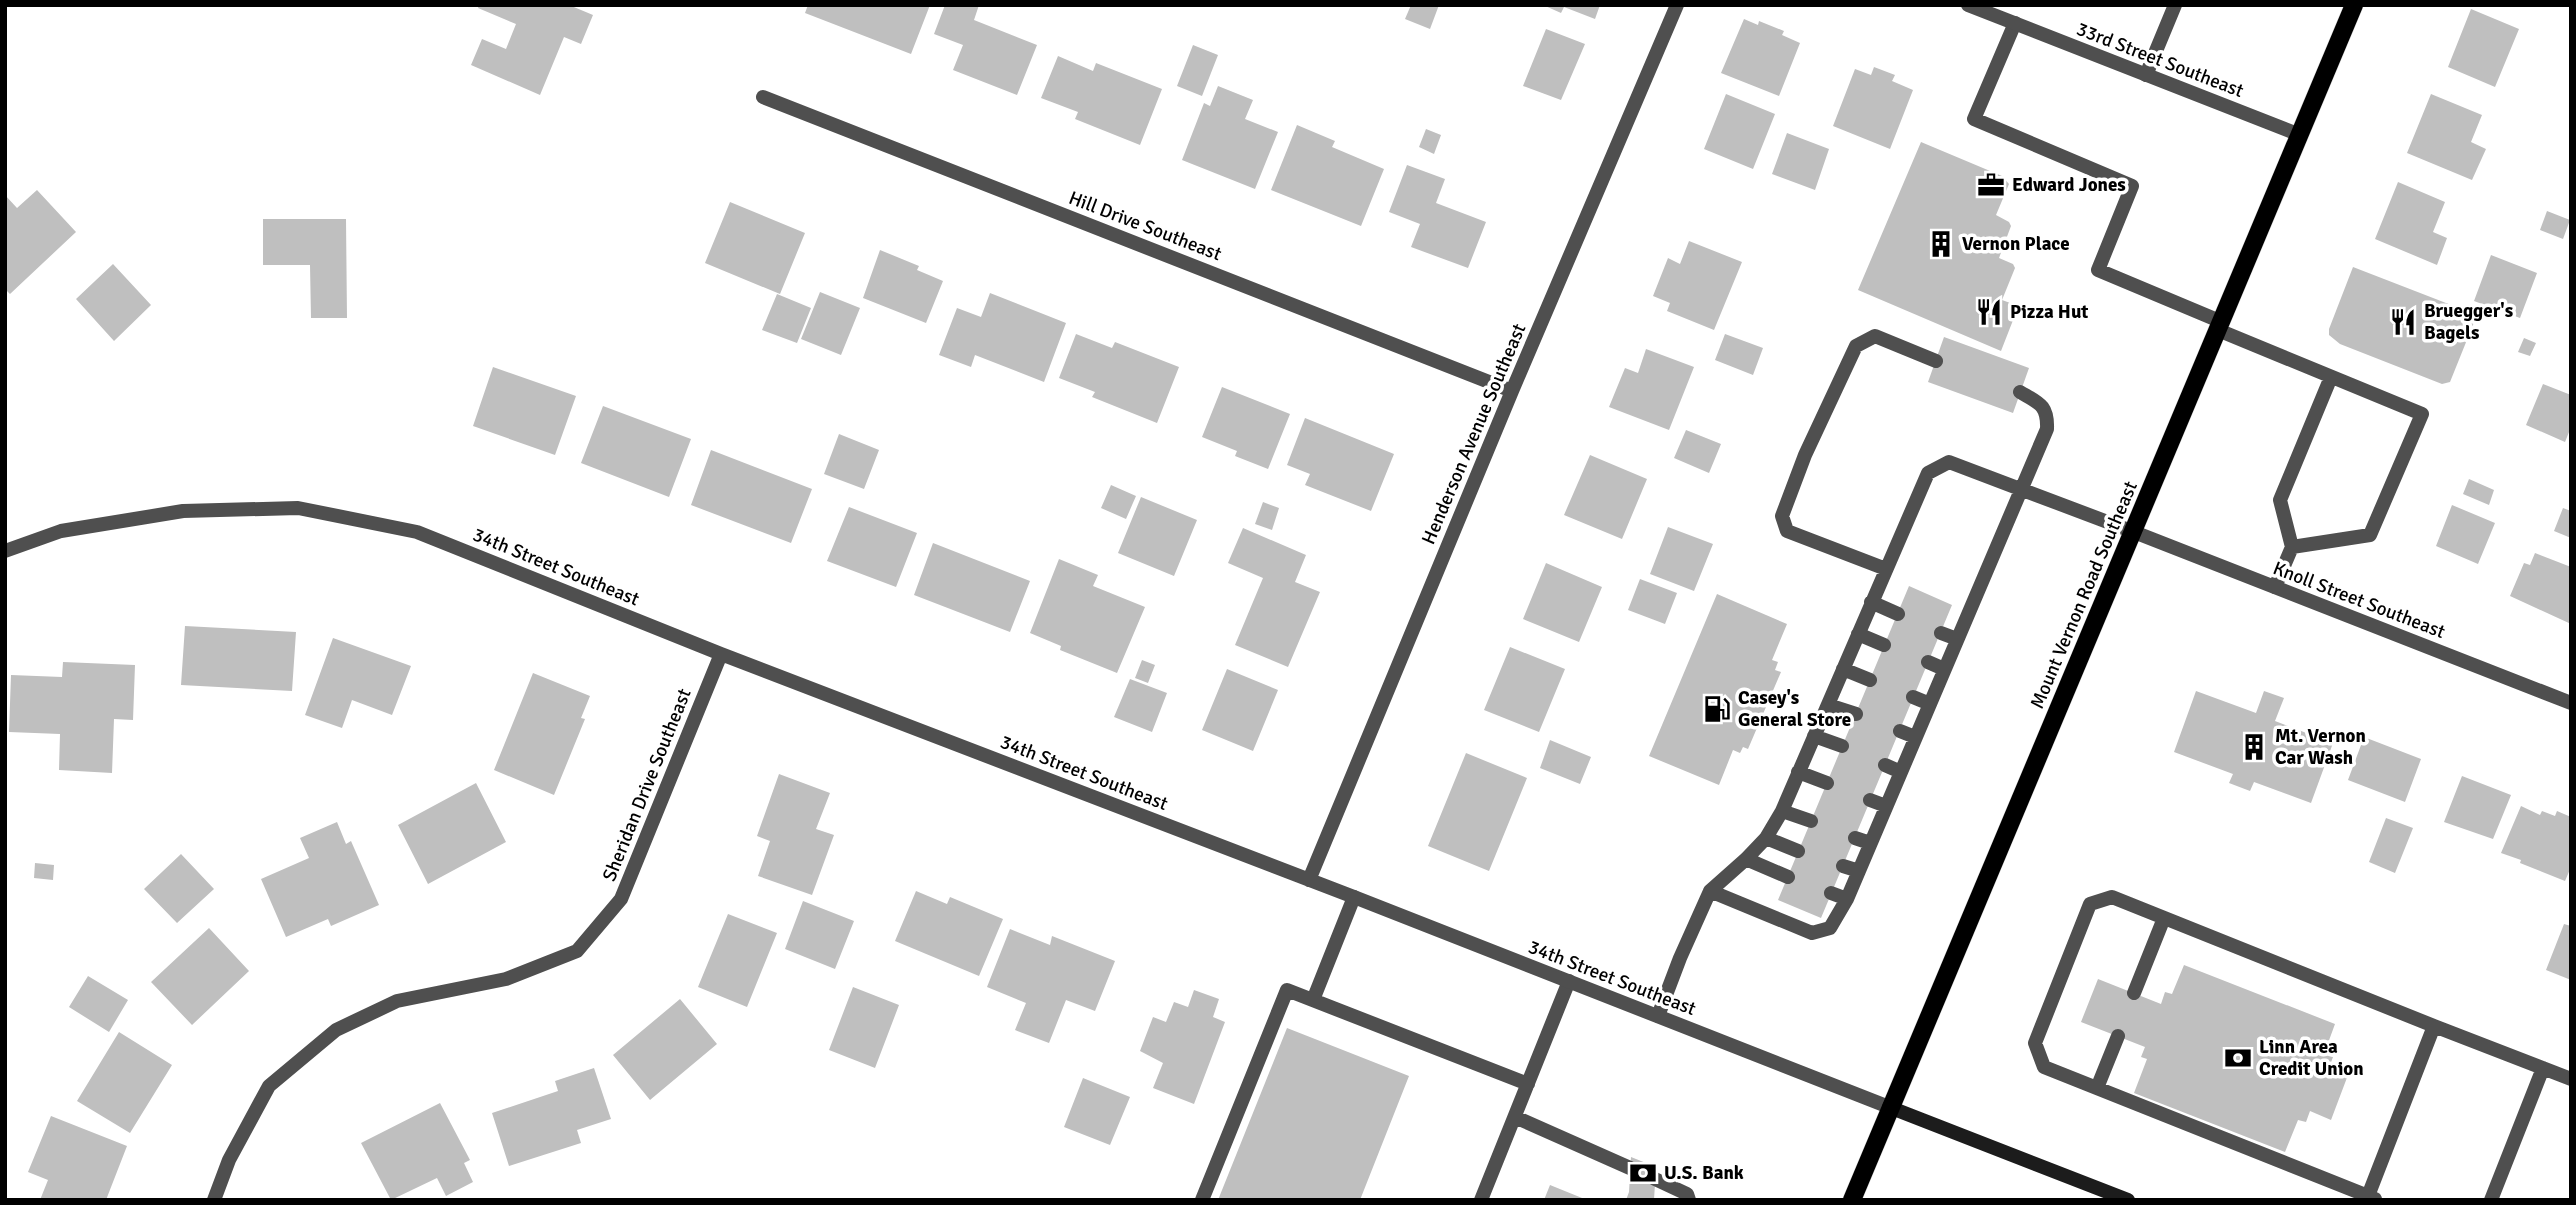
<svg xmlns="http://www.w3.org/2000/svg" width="2576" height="1205" viewBox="0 0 2576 1205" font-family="Signika,sans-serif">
  <rect width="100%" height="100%" fill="#fff"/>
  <path fill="#bfbfbf" d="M 479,5 L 569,5 L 593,15 L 581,44 L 564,37 L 540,95 L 471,65 L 482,39 L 506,49 L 516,24 L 478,8 Z
    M 808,5 L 930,5 L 911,54 L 805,13 Z
    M 945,5 L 979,5 L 974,20 L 1037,45 L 1017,95 L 953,70 L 963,45 L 934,34 Z
    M 1411,5 L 1439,5 L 1430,29 L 1405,19 Z
    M 1543,5 L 1600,5 L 1595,19 L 1564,7 L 1561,13 Z
    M 2471,9 L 2519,29 L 2495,87 L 2448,67 Z
    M 1744,19 L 1758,25 L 1759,21 L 1784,31 L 1782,35 L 1800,43 L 1779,96 L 1721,73 Z
    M 1546,29 L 1585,44 L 1561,100 L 1523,86 Z
    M 1193,45 L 1218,55 L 1202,96 L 1177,86 Z
    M 1058,56 L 1093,71 L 1096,63 L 1162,89 L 1140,145 L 1075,119 L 1078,112 L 1041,98 Z
    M 1874,67 L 1895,75 L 1892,81 L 1913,90 L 1890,149 L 1833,126 L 1855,69 L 1871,75 Z
    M 1218,86 L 1253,100 L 1245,119 L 1278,132 L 1255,189 L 1182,160 L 1204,103 L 1210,106 Z
    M 1726,94 L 1775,114 L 1753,169 L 1704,149 Z
    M 2431,94 L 2482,115 L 2471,142 L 2486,149 L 2472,180 L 2407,153 Z
    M 1297,125 L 1335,141 L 1332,147 L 1384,169 L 1361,226 L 1271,190 Z
    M 1426,129 L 1441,135 L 1434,154 L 1419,147 Z
    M 1787,133 L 1829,149 L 1815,190 L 1772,174 Z
    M 1921,142 L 2002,176 L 2009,184 L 1996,215 L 2009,222 L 2011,226 L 1999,258 L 2013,264 L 2015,268 L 2002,300 L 2013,304 L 2017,310 L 2001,351 L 1858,290 Z
    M 1407,165 L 1445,179 L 1436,203 L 1486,222 L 1468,268 L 1411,247 L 1420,224 L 1389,212 Z
    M 2398,182 L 2445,202 L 2433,232 L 2447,238 L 2437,265 L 2375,239 Z
    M 37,190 L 76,232 L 10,294 L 5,289 L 5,195 L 17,208 Z
    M 730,202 L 805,233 L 780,294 L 705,263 Z
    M 2547,211 L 2570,220 L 2563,239 L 2540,230 Z
    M 263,219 L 346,219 L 347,318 L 311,318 L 310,265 L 263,265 Z
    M 1689,241 L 1742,262 L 1714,330 L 1667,311 L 1670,303 L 1653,296 L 1668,258 L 1680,264 Z
    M 880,250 L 919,266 L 917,270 L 943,281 L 926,323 L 863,298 Z
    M 2491,255 L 2537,273 L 2520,318 L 2474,301 Z
    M 113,264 L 151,305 L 114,341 L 76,299 Z
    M 2353,267 L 2477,315 L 2450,382 L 2442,384 L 2340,344 L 2329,335 L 2329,329 Z
    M 820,292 L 860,308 L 841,355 L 801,339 Z
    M 990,293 L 1066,323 L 1044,382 L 975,355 L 971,367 L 939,355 L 957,308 L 981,317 Z
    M 777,294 L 811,308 L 797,343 L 762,330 Z
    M 1076,334 L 1112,348 L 1115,342 L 1179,367 L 1157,423 L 1092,397 L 1095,392 L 1059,378 Z
    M 1725,334 L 1763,348 L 1753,375 L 1715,360 Z
    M 1944,337 L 2029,368 L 2013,413 L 1928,382 Z
    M 2524,338 L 2536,343 L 2530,356 L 2518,352 Z
    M 1646,349 L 1694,367 L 1669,430 L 1609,407 L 1625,368 L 1638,373 Z
    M 493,367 L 576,396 L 555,455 L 473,426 Z
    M 2543,384 L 2571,395 L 2571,427 L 2565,442 L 2526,425 Z
    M 1222,387 L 1290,414 L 1268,469 L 1235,456 L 1237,451 L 1202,437 Z
    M 603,406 L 691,439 L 669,497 L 581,463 Z
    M 1305,418 L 1394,454 L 1371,511 L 1305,485 L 1310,474 L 1287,465 Z
    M 1686,430 L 1721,444 L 1709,473 L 1674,458 Z
    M 839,434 L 879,450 L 864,489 L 824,474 Z
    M 711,450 L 812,489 L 791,543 L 691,505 Z
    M 1590,455 L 1647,479 L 1622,539 L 1564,515 Z
    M 2469,479 L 2494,490 L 2489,505 L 2463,494 Z
    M 1111,485 L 1136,496 L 1126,519 L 1101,508 Z
    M 1141,497 L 1197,520 L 1174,576 L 1118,553 Z
    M 1263,502 L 1279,508 L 1272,530 L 1255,524 Z
    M 2452,505 L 2495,523 L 2478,564 L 2436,546 Z
    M 849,507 L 917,533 L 896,587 L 827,561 Z
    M 2563,508 L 2571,511 L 2571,538 L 2554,531 Z
    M 1668,527 L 1713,544 L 1694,591 L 1650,574 Z
    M 1243,528 L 1306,555 L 1295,582 L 1320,592 L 1288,667 L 1235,645 L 1263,578 L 1228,563 Z
    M 933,543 L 1030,581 L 1010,632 L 914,595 Z
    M 2535,553 L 2571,567 L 2571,624 L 2510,596 L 2524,563 L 2530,565 Z
    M 1059,559 L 1098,575 L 1093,586 L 1145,607 L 1117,673 L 1060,650 L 1061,646 L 1030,633 Z
    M 1546,563 L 1602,587 L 1579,642 L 1523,619 Z
    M 1640,579 L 1677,593 L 1665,624 L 1628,610 Z
    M 1909,586 L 1952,605 L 1821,918 L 1778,900 Z
    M 1717,594 L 1787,624 L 1772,660 L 1778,662 L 1775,670 L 1781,672 L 1748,749 L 1743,747 L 1740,753 L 1733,750 L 1719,785 L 1649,756 Z
    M 185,626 L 296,632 L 292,691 L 181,685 Z
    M 333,638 L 411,666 L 392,715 L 352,700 L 342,728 L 305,715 Z
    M 1510,647 L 1565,669 L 1539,732 L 1484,710 Z
    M 1142,660 L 1155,665 L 1148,683 L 1135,678 Z
    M 63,662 L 135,665 L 133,720 L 114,719 L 112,773 L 59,770 L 60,734 L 9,732 L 11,675 L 62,677 Z
    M 1227,669 L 1278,690 L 1253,751 L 1202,730 Z
    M 533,673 L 590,696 L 581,718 L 585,719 L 554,795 L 494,770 Z
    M 1130,679 L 1167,693 L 1152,732 L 1114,717 Z
    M 2196,691 L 2256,713 L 2264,691 L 2284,698 L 2275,721 L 2333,743 L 2311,803 L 2254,782 L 2250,791 L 2229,783 L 2233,774 L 2174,752 Z
    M 2364,737 L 2421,759 L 2405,802 L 2348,780 Z
    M 1550,740 L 1591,757 L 1580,784 L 1540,768 Z
    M 1466,753 L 1527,778 L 1489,871 L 1428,846 Z
    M 779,774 L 830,793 L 816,829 L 834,835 L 812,895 L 758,876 L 770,841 L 757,836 Z
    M 2462,776 L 2511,795 L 2493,839 L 2444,822 Z
    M 476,783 L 506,842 L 428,884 L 398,825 Z
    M 2521,806 L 2540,815 L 2542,811 L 2555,816 L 2557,811 L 2571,817 L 2571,867 L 2565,881 L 2520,863 L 2521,860 L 2501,853 Z
    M 2386,818 L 2413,828 L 2395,873 L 2369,862 Z
    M 337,822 L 346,844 L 351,841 L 379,905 L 331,926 L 328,919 L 286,937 L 261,879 L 309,858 L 300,838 Z
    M 181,854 L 214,889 L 177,923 L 144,889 Z
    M 35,863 L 54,865 L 53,880 L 34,878 Z
    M 916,891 L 947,904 L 950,897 L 1003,919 L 979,976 L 895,941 Z
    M 803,901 L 854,921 L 835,969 L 785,949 Z
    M 728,914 L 777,933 L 747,1007 L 698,987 Z
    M 2564,924 L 2571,926 L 2571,980 L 2546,970 Z
    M 209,928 L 249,971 L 192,1025 L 151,982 Z
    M 1010,929 L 1050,945 L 1052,936 L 1115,961 L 1095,1011 L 1066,1000 L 1049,1043 L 1015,1030 L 1026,1003 L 987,987 Z
    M 2184,965 L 2335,1024 L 2324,1054 L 2333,1057 L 2329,1068 L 2348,1075 L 2331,1120 L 2310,1111 L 2306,1122 L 2298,1120 L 2285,1152 L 2134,1093 L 2147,1059 L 2141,1057 L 2145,1047 L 2081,1022 L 2098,979 L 2161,1004 L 2165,992 L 2172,994 Z
    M 88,976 L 128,1000 L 109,1032 L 69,1007 Z
    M 853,987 L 899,1005 L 875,1068 L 829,1050 Z
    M 1194,990 L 1219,999 L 1213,1017 L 1225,1022 L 1194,1104 L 1153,1088 L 1163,1063 L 1140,1051 L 1153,1017 L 1166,1022 L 1174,1002 L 1188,1007 Z
    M 680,999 L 717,1044 L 650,1100 L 613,1055 Z
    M 1287,1028 L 1409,1076 L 1360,1200 L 1218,1200 Z
    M 119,1032 L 172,1065 L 130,1133 L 77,1101 Z
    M 594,1068 L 611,1119 L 577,1130 L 581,1143 L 509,1166 L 492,1113 L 558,1091 L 555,1081 Z
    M 1083,1078 L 1130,1097 L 1110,1145 L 1064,1127 Z
    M 440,1103 L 470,1160 L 464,1163 L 473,1182 L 446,1196 L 437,1178 L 391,1200 L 361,1143 Z
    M 51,1116 L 127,1146 L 106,1200 L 40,1200 L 48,1180 L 28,1172 Z
    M 1631,1157 L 1656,1167 L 1654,1200 L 1626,1200 L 1629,1192 Z
    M 1550,1185 L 1587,1200 L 1544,1200 Z"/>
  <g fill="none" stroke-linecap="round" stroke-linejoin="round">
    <defs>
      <path id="primary" d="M 1852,1200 L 2354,5"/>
    </defs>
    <use href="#primary" stroke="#dbdbdb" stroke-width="19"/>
    <path stroke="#4f4f4f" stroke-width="14" d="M 2015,23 L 1974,119 L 2132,186 L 2098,270 L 2222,322
      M 2146,75 L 2175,5
      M 2218,330 L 2422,414 L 2370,535 L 2292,547
      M 1886,569 L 1787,531 L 1782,516 L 1805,455 L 1856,346 L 1875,336 L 1936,361
      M 2275,587 L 2292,547 L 2280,500 L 2331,377
      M 1871,602 L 1898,614
      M 1941,633 L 1957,639
      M 1858,634 L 1884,645
      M 1928,662 L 1944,669
      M 1843,669 L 1870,680
      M 1913,697 L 1930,704
      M 1828,705 L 1856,714
      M 1900,731 L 1915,737
      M 1814,736 L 1842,746
      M 1885,765 L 1901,772
      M 1798,772 L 1827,783
      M 1870,800 L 1886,806
      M 1782,811 L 1811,821
      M 1766,838 L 1798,851
      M 1855,838 L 1870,843
      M 1746,859 L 1788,877
      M 1843,866 L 1859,871
      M 1710,891 L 1812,933 L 1830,928 L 1847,899 L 2047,429 C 2048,405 2039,403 2020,392
      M 1831,893 L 1847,899
      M 2134,993 L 2164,918
      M 1313,1000 L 1354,897
      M 1658,1016 L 1680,958 L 1710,891 L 1746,859 L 1766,838 L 1782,811 L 1928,473 L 1949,462 L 2134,532
      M 2097,1088 L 2118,1036
      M 1515,1117 L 1630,1168
      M 1655,1179 L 1687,1194 L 1689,1200
      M 2368,1196 L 2044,1067 L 2035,1043 L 2090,904 L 2112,897 L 2434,1026
      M 2375,1199 L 2368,1196 L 2434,1026 L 2571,1079
      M 1202,1200 L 1287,990 L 1528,1084
      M 1481,1200 L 1569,981
      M 2491,1200 L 2543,1068"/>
    <path stroke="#4f4f4f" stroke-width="14" d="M 1968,5 L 2300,135
      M 763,97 L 1512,391
      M 2134,532 L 2571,703
      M 5,551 L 61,531 L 183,511 L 298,508 L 417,532 L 721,654 L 1354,897 L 1889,1107
      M 1309,880 L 1512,391 L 1677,5
      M 214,1200 L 229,1160 L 269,1086 L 336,1030 L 397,1001 L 506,979 L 577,951 L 621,899 L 721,654"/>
    <path stroke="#1c1c1c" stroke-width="14" d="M 1889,1107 L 2128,1200"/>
    <use href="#primary" stroke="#000" stroke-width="18"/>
  </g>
  <defs>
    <symbol id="office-bare" viewBox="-9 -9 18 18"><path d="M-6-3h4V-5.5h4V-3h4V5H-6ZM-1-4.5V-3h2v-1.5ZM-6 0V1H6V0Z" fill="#000" stroke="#fff" stroke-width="2.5" paint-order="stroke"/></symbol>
    <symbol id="building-bare" viewBox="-9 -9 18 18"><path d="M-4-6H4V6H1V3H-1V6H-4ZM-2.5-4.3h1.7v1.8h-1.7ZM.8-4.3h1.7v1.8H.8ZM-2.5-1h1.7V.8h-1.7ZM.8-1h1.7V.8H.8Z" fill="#000" stroke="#fff" stroke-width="2.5" paint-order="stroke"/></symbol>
    <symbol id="restaurant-bare" viewBox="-9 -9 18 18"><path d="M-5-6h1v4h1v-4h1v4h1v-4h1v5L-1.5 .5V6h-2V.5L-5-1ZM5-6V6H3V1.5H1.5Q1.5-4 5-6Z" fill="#000" stroke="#fff" stroke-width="2.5" paint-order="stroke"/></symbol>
    <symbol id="fuel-bare" viewBox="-9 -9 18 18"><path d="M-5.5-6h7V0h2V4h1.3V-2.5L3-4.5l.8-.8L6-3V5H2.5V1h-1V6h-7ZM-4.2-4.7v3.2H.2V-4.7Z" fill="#000" stroke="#fff" stroke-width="2.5" paint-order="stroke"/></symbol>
    <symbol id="bank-bare" viewBox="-9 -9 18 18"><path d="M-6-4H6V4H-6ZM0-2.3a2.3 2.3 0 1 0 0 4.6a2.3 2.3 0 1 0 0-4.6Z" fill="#000" stroke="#fff" stroke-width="2.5" paint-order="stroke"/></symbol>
  </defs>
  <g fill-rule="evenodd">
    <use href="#office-bare" x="1972" y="166" width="38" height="38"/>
    <use href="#building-bare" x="1922" y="225" width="38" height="38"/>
    <use href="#restaurant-bare" x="1970" y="293" width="38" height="38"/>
    <use href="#restaurant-bare" x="2384" y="303" width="38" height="38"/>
    <use href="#fuel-bare" x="1698" y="690" width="38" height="38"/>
    <use href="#building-bare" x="2235" y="728" width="38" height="38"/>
    <use href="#bank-bare" x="2219" y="1039" width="38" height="38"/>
    <use href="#bank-bare" x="1624" y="1154" width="38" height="38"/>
  </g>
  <g text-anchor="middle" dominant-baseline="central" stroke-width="7" stroke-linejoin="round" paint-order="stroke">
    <g font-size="19" fill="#000" stroke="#fff">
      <text transform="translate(2160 60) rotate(21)">33rd Street Southeast</text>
      <text transform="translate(1145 226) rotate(21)">Hill Drive Southeast</text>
      <text transform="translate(1474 434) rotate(-67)">Henderson Avenue Southeast</text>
      <text transform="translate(556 567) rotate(22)">34th Street Southeast</text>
      <text transform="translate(2084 595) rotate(-67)">Mount Vernon Road Southeast</text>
      <text transform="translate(2359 600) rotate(21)">Knoll Street Southeast</text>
      <text transform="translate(1084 773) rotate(21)">34th Street Southeast</text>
      <text transform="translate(647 785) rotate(-68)">Sheridan Drive Southeast</text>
      <text transform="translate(1612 978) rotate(21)">34th Street Southeast</text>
    </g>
    <g font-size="19" font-weight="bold" fill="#000" stroke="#fff" text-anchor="start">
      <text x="2012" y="185">Edward Jones</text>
      <text x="1962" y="244">Vernon Place</text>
      <text x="2424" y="311">Bruegger's<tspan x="2424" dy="22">Bagels</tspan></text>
      <text x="2010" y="312">Pizza Hut</text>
      <text x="1738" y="698">Casey's<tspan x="1738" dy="22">General Store</tspan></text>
      <text x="2275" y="736">Mt. Vernon<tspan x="2275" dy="22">Car Wash</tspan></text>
      <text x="2259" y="1047">Linn Area<tspan x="2259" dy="22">Credit Union</tspan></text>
      <text x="1664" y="1173">U.S. Bank</text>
    </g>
  </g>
  <rect width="2576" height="1205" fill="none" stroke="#000000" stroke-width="14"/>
</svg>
